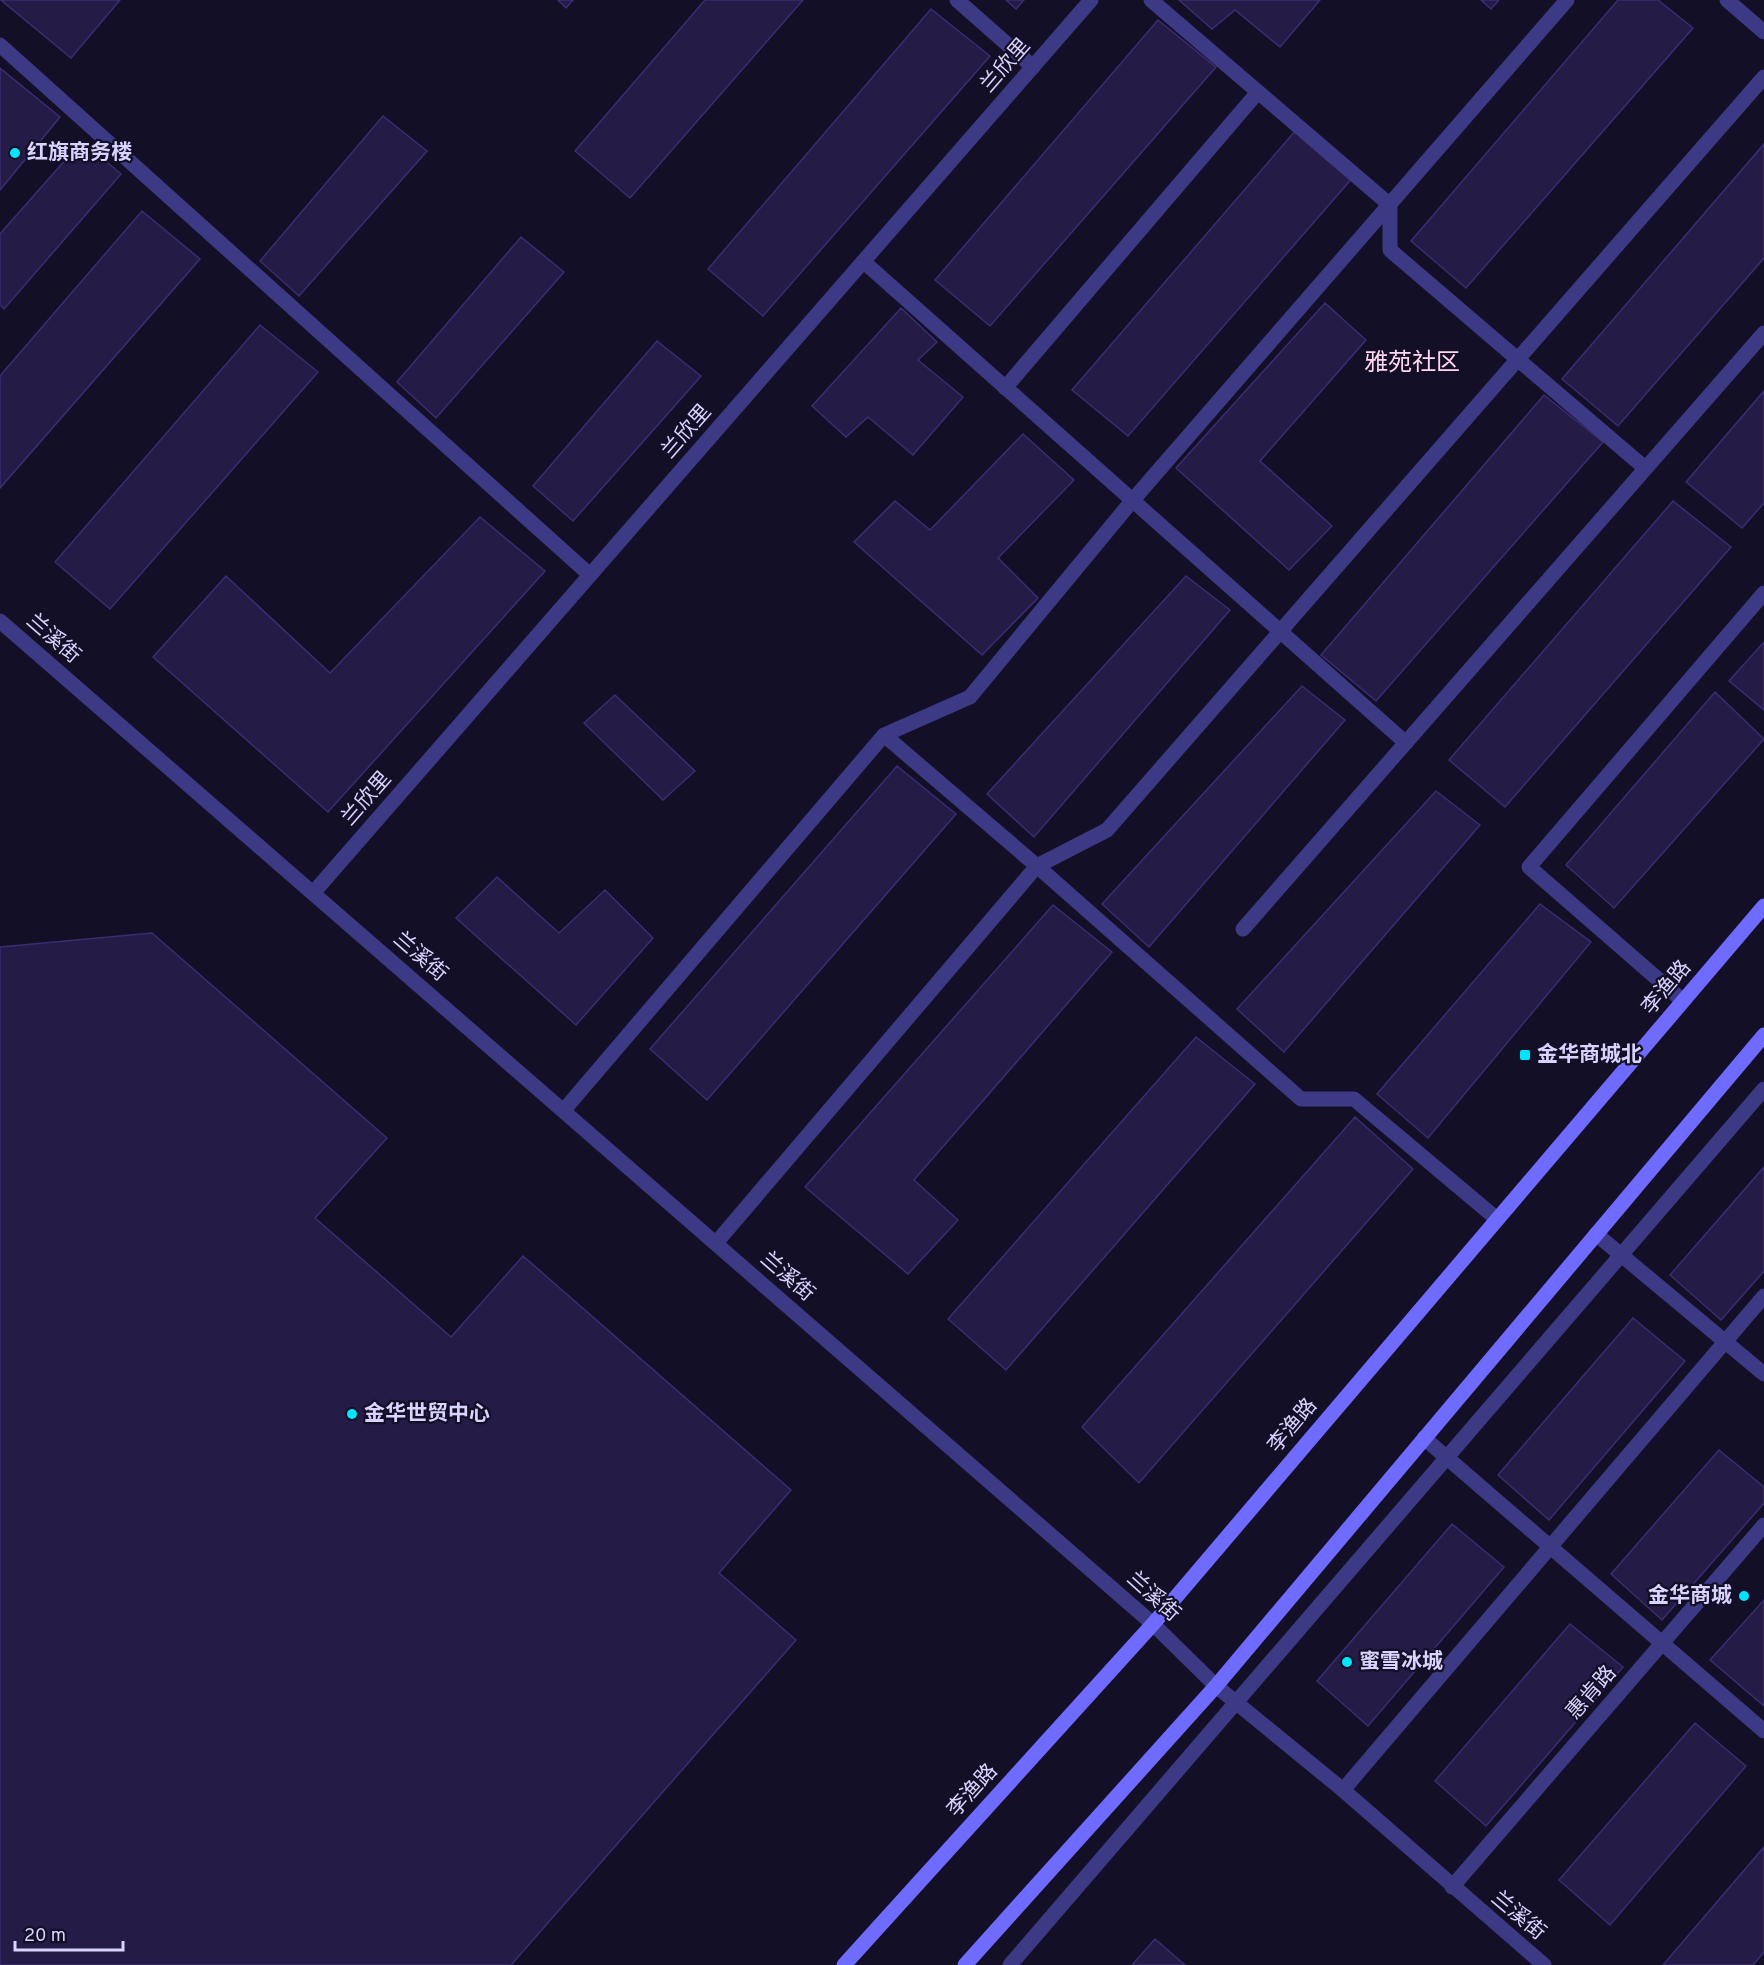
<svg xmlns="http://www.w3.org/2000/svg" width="1764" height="1965" viewBox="0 0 1764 1965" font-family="Overpass,'Noto Sans SC',sans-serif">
  <rect width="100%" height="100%" fill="#130f26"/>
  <path fill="#241b47" stroke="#3b2d73" stroke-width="1.5" d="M 1,0 L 120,0 L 71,58 Z
    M 558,0 L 573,0 L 566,8 Z
    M 705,0 L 803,0 L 630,198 L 575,151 Z
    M 1006,0 L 1024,0 L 1016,9 Z
    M 1179,0 L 1320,0 L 1280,47 L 1235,10 L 1212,29 Z
    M 1481,0 L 1499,0 L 1491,9 Z
    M 1618,0 L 1658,0 L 1693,28 L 1466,288 L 1411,241 Z
    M 931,9 L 990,56 L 763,316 L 708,269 Z
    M 1158,20 L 1216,67 L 990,326 L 935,280 Z
    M 0,68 L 60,117 L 0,190 Z
    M 383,116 L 427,151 L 299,296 L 260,261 Z
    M 1296,130 L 1354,176 L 1128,436 L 1072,390 Z
    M 82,141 L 121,174 L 4,309 L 0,305 L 0,234 Z
    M 1764,144 L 1764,258 L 1618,426 L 1562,379 Z
    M 142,211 L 200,259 L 0,488 L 0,376 Z
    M 521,237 L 564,272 L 436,418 L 397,382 Z
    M 1325,303 L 1366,340 L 1260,461 L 1332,526 L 1289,570 L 1176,468 Z
    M 901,308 L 937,342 L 918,360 L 963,397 L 913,455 L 868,417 L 846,437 L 812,406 Z
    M 260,325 L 318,372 L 110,609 L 55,562 Z
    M 657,341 L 701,376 L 573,521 L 533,486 Z
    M 1764,391 L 1764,503 L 1742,528 L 1686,482 Z
    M 1544,395 L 1603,442 L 1376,701 L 1321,655 Z
    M 1023,434 L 1074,480 L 998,558 L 1038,598 L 982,655 L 854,542 L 895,501 L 930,530 Z
    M 1673,501 L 1731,547 L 1505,807 L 1449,760 Z
    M 480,517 L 545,571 L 328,812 L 153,657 L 226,576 L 330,673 Z
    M 1186,576 L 1230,610 L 1034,837 L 987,794 Z
    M 1764,642 L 1764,710 L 1729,681 Z
    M 1302,686 L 1345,720 L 1149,947 L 1102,904 Z
    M 1715,692 L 1764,739 L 1614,908 L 1566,865 Z
    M 615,695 L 695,771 L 663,800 L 584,723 Z
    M 897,766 L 956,814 L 707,1100 L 650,1049 Z
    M 1436,791 L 1480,825 L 1284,1052 L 1237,1009 Z
    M 497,877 L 559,933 L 605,890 L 653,938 L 576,1025 L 456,918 Z
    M 1540,904 L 1591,942 L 1428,1138 L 1377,1094 Z
    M 1053,905 L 1112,952 L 914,1180 L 958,1220 L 908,1274 L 805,1187 Z
    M 152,933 L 387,1138 L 315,1218 L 451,1337 L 523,1256 L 791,1490 L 719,1573 L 796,1640 L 511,1965 L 0,1965 L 0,947 Z
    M 1196,1037 L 1255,1084 L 1006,1370 L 948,1319 Z
    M 1355,1117 L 1413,1169 L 1139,1483 L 1082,1427 Z
    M 1764,1167 L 1764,1271 L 1721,1320 L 1670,1275 Z
    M 1633,1318 L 1685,1361 L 1549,1520 L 1498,1475 Z
    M 1719,1450 L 1764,1487 L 1764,1503 L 1662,1620 L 1611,1574 Z
    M 1452,1524 L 1504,1567 L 1368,1726 L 1317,1681 Z
    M 1764,1600 L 1764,1706 L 1710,1660 Z
    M 1570,1624 L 1623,1667 L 1486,1826 L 1435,1781 Z
    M 1695,1723 L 1746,1766 L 1610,1925 L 1559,1880 Z
    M 1764,1847 L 1764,1952 L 1753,1965 L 1663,1965 Z
    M 1155,1939 L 1185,1965 L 1132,1965 Z"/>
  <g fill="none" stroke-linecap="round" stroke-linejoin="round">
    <path stroke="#3d3a85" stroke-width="15" d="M 957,0 L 1033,67
      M 1151,0 L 1390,205 L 1390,250 L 1645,468
      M 0,45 L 590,575
      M 864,262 L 1406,743
      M 1005,388 L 1258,92
      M 884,735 L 1037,866 L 1301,1099 L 1354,1099 L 1497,1219
      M 1243,929 L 1764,333
      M 1683,1001 L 1529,867 L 1764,593
      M 564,1110 L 884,735 L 970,697 L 1132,501 L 1567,0
      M 1596,1234 L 1764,1374
      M 716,1243 L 1037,866 L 1107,830 L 1764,77
      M 1424,1438 L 1764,1731
      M 1343,1790 L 1764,1296
      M 1010,1965 L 1764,1089"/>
    <path stroke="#3d3a85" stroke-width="15" d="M 0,621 L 1153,1624"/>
    <path stroke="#3d3a85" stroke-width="15" d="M 1727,0 L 1764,32
      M 314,892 L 1091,0
      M 1452,1887 L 1764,1525"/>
    <path stroke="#3d3a85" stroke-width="15" d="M 1153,1624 L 1216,1686 L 1343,1790 L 1544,1965"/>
    <path stroke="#6f6bff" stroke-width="15" d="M 844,1965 L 1153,1624 L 1764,906
      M 965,1965 L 1216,1686 L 1764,1035"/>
  </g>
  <g fill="#00e5ff" stroke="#130f26" stroke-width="2">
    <circle cx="15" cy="153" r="6"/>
    <rect x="1519" y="1049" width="12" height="12" rx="3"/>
    <circle cx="352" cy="1414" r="6"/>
    <circle cx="1744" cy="1596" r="6"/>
    <circle cx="1347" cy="1662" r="6"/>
  </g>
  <g text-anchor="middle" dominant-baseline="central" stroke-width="4.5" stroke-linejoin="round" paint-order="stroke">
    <g font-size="21" fill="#d9d4ff" stroke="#130f26">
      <text transform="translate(1006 66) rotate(-49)">兰欣里</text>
      <text transform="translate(687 432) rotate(-49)">兰欣里</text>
      <text transform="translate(53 639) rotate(41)">兰溪街</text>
      <text transform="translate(367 799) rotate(-49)">兰欣里</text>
      <text transform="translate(420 957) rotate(41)">兰溪街</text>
      <text transform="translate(1667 988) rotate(-50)">李渔路</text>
      <text transform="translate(787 1277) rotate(41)">兰溪街</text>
      <text transform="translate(1293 1426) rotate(-50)">李渔路</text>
      <text transform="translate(1153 1597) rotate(42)">兰溪街</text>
      <text transform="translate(1592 1693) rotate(-49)">惠肯路</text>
      <text transform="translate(973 1791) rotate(-48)">李渔路</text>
      <text transform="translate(1518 1916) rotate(40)">兰溪街</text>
    </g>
    <g font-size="21" font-weight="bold" fill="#d9d4ff" stroke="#130f26" text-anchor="start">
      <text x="27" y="153">红旗商务楼</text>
      <text x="1537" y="1055">金华商城北</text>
      <text x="364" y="1414">金华世贸中心</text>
      <text x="1732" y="1596" text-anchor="end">金华商城</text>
      <text x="1359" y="1662">蜜雪冰城</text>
    </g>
    <g font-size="24" fill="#ffd6f0" stroke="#130f26">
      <text x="1412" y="364">雅苑社区</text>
    </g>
  </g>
  <path d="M15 1941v9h108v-9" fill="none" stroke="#d9d4ff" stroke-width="3"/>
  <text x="24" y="1941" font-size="18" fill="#d9d4ff" stroke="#130f26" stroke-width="4.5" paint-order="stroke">20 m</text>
</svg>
